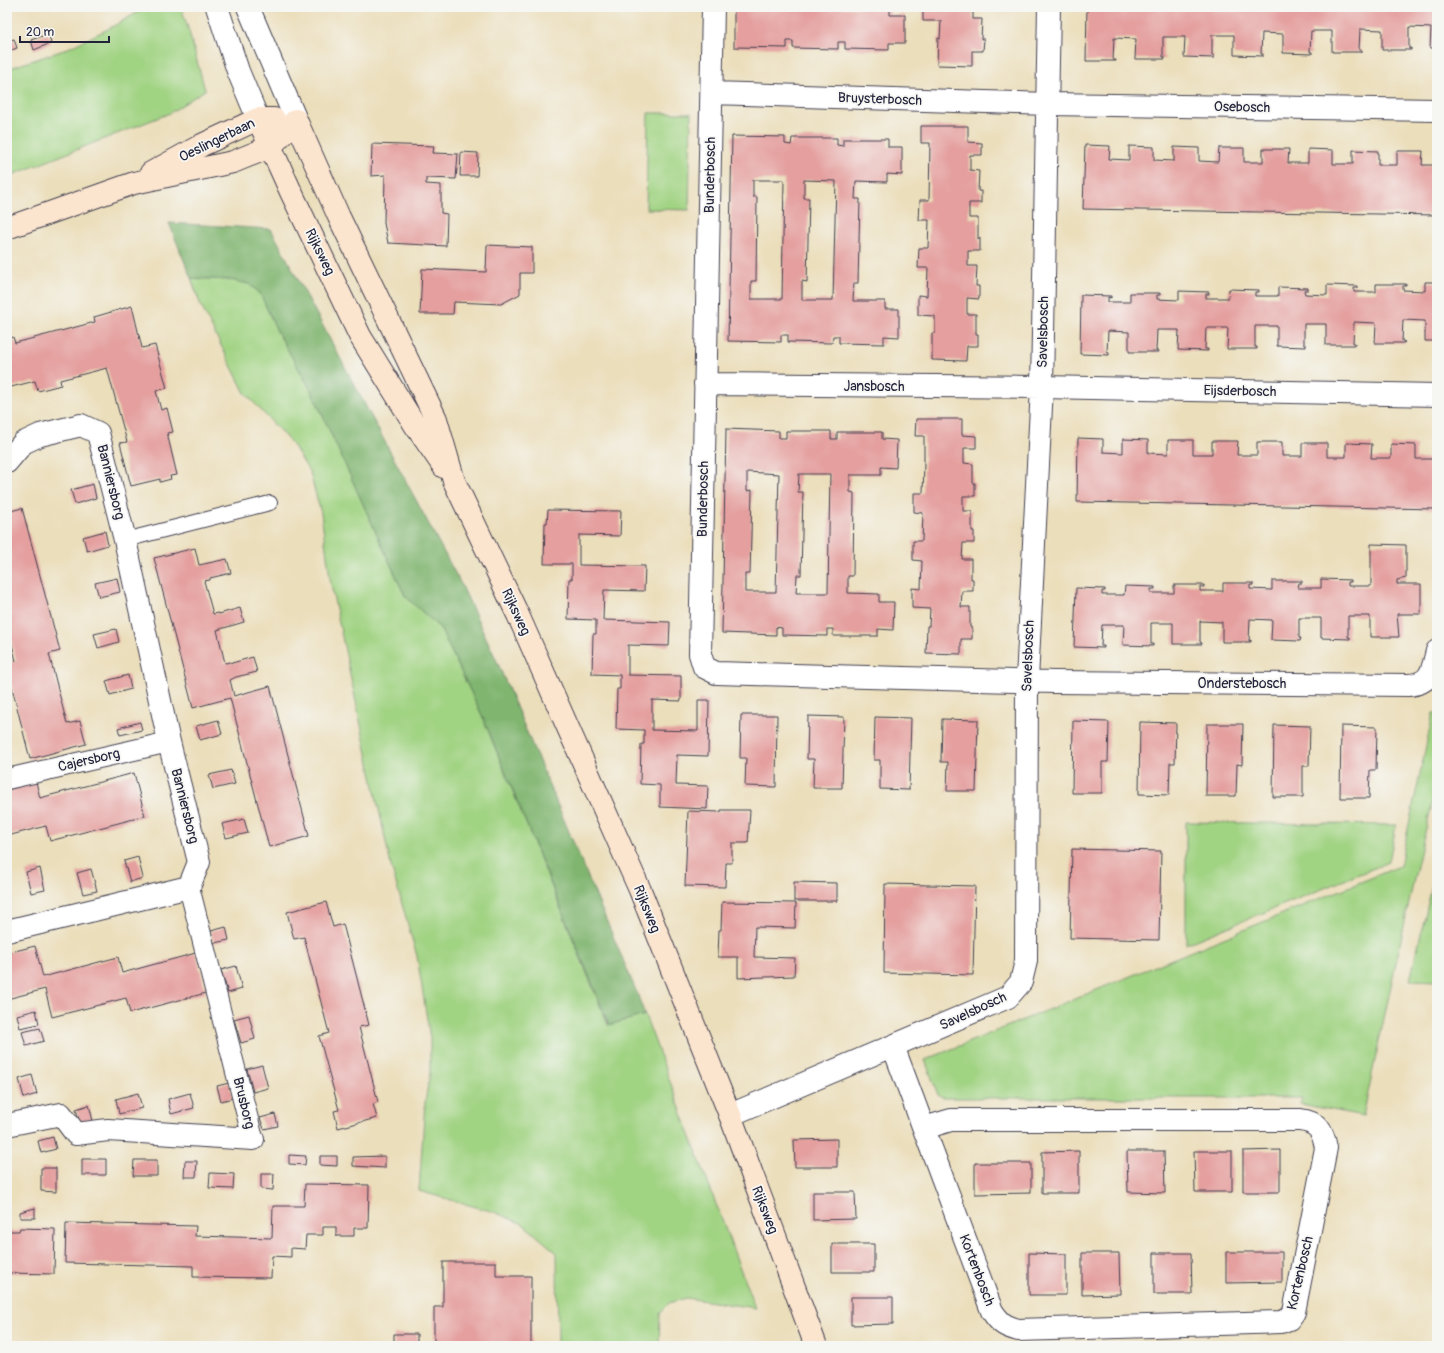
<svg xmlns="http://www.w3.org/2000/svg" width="1444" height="1353" viewBox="0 0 1444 1353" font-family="Pangolin,sans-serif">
  <rect width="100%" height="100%" fill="#f6f6f2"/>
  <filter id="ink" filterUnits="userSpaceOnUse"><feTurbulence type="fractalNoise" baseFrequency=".025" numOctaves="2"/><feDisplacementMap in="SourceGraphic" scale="8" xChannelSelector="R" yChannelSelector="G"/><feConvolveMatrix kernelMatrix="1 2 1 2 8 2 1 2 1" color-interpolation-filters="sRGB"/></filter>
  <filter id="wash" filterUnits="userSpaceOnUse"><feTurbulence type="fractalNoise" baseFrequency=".012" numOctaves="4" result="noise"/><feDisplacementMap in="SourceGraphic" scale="16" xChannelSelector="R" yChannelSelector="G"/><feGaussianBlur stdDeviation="0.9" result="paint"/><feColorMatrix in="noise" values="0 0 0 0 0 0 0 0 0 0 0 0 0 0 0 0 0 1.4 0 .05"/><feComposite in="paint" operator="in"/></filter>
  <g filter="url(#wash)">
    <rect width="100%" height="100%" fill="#ebdebb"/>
    <path fill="#a0d382" stroke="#617a5e" d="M 138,7 L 181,7 L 188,28 L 205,90 L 170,113 L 7,177 L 7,69 L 64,50 L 108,29 L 140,11 Z
      M 648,113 L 691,113 L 689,210 L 646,209 Z
      M 191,278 L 230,280 L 249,284 L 260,293 L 277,331 L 312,392 L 405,596 L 440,628 L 481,713 L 608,1025 L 645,1015 L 755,1308 L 686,1298 L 669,1303 L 660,1314 L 659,1346 L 558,1346 L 557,1253 L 523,1224 L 494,1212 L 419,1191 L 425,1102 L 430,1073 L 430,1038 L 417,956 L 391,866 L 331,585 L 321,513 L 310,473 L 293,445 L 245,393 L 201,306 Z
      M 1433,713 L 1437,713 L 1437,783 L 1416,870 L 1363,1116 L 1300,1104 L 1302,1098 L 943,1098 L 938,1095 L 925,1060 L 1400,866 Z
      M 1186,822 L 1396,825 L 1389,862 L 1186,944 Z
      M 1437,865 L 1437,981 L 1410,980 Z"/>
    <path fill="#80b570" stroke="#516c56" d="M 169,223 L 271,229 L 462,586 L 496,659 L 637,993 L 645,1015 L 609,1025 L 481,713 L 440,628 L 405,596 L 312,392 L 277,331 L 260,293 L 249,284 L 230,280 L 191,278 Z"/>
    <g id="blocks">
      <path fill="#e49f9e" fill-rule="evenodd" d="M 734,7 L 890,8 L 890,15 L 905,15 L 905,43 L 889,43 L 889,50 L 845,49 L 845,42 L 838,42 L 838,49 L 793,48 L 793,41 L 787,41 L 787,48 L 734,47 Z
        M 923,7 L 973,7 L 973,19 L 982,19 L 981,39 L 984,39 L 983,51 L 972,51 L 972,66 L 937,65 L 938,38 L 940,39 L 941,21 L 923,21 Z
        M 1087,7 L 1114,7 L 1114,9 L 1136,9 L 1136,7 L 1437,7 L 1437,48 L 1430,48 L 1431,28 L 1409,27 L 1409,49 L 1411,48 L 1411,50 L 1382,50 L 1382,30 L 1360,29 L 1359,50 L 1362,50 L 1362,52 L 1332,52 L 1332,31 L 1311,31 L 1310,52 L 1312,52 L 1312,54 L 1283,53 L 1283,34 L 1262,33 L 1261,54 L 1263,54 L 1263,56 L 1234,55 L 1234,35 L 1212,35 L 1212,55 L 1214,56 L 1214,58 L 1184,57 L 1185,37 L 1163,37 L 1163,57 L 1165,57 L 1165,59 L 1135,59 L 1136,39 L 1114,38 L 1113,60 L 1116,60 L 1116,61 L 1086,61 Z
        M 48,34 L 51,43 L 34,50 L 31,40 Z
        M 14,39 L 17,48 L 7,52 L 7,41 Z
        M 921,126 L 968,126 L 968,142 L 982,143 L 982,155 L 970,155 L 970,170 L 979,171 L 978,191 L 981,191 L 981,203 L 969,203 L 969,218 L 978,218 L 978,239 L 980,238 L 980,251 L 968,251 L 968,266 L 977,266 L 976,286 L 979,286 L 979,299 L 967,298 L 967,314 L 976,314 L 976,334 L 978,334 L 978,346 L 967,346 L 966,361 L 932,360 L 932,333 L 935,333 L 935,316 L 918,315 L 918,295 L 927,296 L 928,268 L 918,268 L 919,248 L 928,248 L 929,220 L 919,220 L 920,200 L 929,200 L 930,143 L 921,143 Z
        M 732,136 L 785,137 L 785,144 L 791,145 L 792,138 L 837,138 L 837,145 L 843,146 L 843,139 L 888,139 L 888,147 L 902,147 L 902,175 L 887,174 L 887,182 L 856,181 L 855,199 L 860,199 L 858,283 L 854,283 L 853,301 L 885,301 L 885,309 L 899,309 L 899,337 L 884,336 L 884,344 L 839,343 L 839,336 L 833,336 L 832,343 L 788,342 L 788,335 L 781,335 L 781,342 L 728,341 ZM 753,180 L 784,180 L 782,299 L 751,299 L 751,281 L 756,281 L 757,197 L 753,197 ZM 804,180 L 836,181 L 833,300 L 802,300 L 802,281 L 807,282 L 809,198 L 804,198 Z
        M 372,144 L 434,146 L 433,153 L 458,154 L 456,179 L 426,178 L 426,184 L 441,185 L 441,213 L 447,214 L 446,246 L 388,243 L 384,223 L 385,175 L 371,176 Z
        M 1085,145 L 1110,146 L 1109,159 L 1129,160 L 1129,146 L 1154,147 L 1154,160 L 1174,161 L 1174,147 L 1199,148 L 1199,161 L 1218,162 L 1219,148 L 1244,148 L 1244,162 L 1263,162 L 1263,149 L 1289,149 L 1288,163 L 1308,163 L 1308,149 L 1333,150 L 1333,164 L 1353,164 L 1353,150 L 1378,151 L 1378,165 L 1397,165 L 1397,151 L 1423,151 L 1422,165 L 1437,165 L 1437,215 L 1083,209 Z
        M 461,152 L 478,153 L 477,176 L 460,176 Z
        M 487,245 L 532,247 L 532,273 L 520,273 L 520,294 L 501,304 L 454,302 L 453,314 L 420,314 L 422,269 L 486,272 Z
        M 1425,282 L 1437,282 L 1437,341 L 1425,341 L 1425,321 L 1403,320 L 1402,341 L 1405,342 L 1404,343 L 1375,343 L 1376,323 L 1354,322 L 1353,343 L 1355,343 L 1355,345 L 1326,345 L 1326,324 L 1304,324 L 1304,345 L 1306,345 L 1306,347 L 1277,346 L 1277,326 L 1255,326 L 1255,347 L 1257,347 L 1257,349 L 1227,349 L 1228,328 L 1206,328 L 1205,349 L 1208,349 L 1208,351 L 1178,350 L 1179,330 L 1157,330 L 1156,351 L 1159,351 L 1159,352 L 1129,352 L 1129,332 L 1108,331 L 1107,352 L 1109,353 L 1109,355 L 1080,354 L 1081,295 L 1111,296 L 1111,298 L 1108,297 L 1108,302 L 1130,302 L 1130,293 L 1160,293 L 1160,295 L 1157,295 L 1157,299 L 1179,300 L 1179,291 L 1209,292 L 1209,294 L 1206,294 L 1206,298 L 1228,298 L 1229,289 L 1259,290 L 1259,292 L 1255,292 L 1255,296 L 1278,296 L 1278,287 L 1308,288 L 1308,290 L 1304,290 L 1305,294 L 1327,295 L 1327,285 L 1357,286 L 1357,288 L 1354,288 L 1354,292 L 1376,292 L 1376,284 L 1406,284 L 1406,286 L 1403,286 L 1403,290 L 1425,291 Z
        M 132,306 L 142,348 L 155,345 L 167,388 L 156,391 L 161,410 L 167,408 L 173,432 L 167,433 L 177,475 L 170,476 L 171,479 L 160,482 L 160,479 L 131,486 L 120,443 L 127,442 L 107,368 L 60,380 L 61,385 L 38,391 L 35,381 L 7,388 L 7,339 L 13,337 L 15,343 L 95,322 L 94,317 Z
        M 916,419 L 962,419 L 962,435 L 976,436 L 976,448 L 964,448 L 964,463 L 973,464 L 973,483 L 975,483 L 975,496 L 963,496 L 963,511 L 972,511 L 972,531 L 974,531 L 974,543 L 963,543 L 962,559 L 971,559 L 971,579 L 973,579 L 973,591 L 962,591 L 961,607 L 970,607 L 970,627 L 972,627 L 972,639 L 961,639 L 961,654 L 926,653 L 927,626 L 929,626 L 930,609 L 912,608 L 912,588 L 921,589 L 922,561 L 913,560 L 913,541 L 922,541 L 923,513 L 914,512 L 914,493 L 923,493 L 924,463 L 924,436 L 915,436 Z
        M 726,429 L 779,431 L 779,438 L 786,438 L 786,431 L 831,431 L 831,439 L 837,439 L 837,432 L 882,432 L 882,439 L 897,440 L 896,468 L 881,467 L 881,475 L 850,475 L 850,492 L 854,493 L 853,576 L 848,576 L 848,593 L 879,594 L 879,602 L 894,602 L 893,630 L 878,629 L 878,636 L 833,636 L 833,629 L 827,629 L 827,636 L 782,635 L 782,628 L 776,627 L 776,635 L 722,633 ZM 747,472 L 779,474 L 776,592 L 745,592 L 745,574 L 750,574 L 751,536 L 752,490 L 747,491 ZM 799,474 L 830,474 L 828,593 L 796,593 L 797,575 L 801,575 L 803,492 L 798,492 Z
        M 1078,438 L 1103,439 L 1103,452 L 1123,453 L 1123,439 L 1148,440 L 1148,453 L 1168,454 L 1168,440 L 1193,440 L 1193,454 L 1212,454 L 1212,441 L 1238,441 L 1237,455 L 1257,455 L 1257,442 L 1282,442 L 1282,456 L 1302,456 L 1302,443 L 1327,443 L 1327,457 L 1346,457 L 1346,443 L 1372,444 L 1371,458 L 1391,458 L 1391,444 L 1416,445 L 1416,459 L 1437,459 L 1437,509 L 1077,502 Z
        M 93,484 L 96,498 L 75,504 L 71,490 Z
        M 22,508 L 60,651 L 49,654 L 67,724 L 80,721 L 86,744 L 30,759 L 7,668 L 7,663 L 16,661 L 7,624 L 7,512 Z
        M 548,510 L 621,511 L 620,536 L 579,535 L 579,565 L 645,566 L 644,591 L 604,590 L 603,620 L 670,622 L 669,646 L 628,645 L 628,675 L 681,676 L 681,701 L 652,700 L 652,730 L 698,731 L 698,700 L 709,700 L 708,756 L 677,755 L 676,785 L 708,786 L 707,809 L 660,807 L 660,785 L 640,784 L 641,744 L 644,744 L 644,730 L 616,729 L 617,689 L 620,689 L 620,675 L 592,674 L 593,634 L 596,634 L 596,620 L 568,619 L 569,579 L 572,579 L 572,564 L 544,564 L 545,523 L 547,523 Z
        M 105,531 L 108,545 L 87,551 L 83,537 Z
        M 1371,544 L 1406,545 L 1406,578 L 1397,580 L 1397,584 L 1421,584 L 1421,614 L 1397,614 L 1399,637 L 1370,637 L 1370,616 L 1348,616 L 1348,637 L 1350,637 L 1350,639 L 1321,638 L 1321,618 L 1299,618 L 1299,638 L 1301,638 L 1300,641 L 1271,640 L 1272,620 L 1250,619 L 1249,641 L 1251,640 L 1251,642 L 1222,642 L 1222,622 L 1200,621 L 1200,642 L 1202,643 L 1202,644 L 1173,644 L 1173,623 L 1151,623 L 1151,644 L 1153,644 L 1153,646 L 1123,645 L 1124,625 L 1102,625 L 1101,646 L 1104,646 L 1104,648 L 1074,647 L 1076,588 L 1105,589 L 1105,591 L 1102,591 L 1102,595 L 1124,595 L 1125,586 L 1155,587 L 1155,589 L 1151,589 L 1151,593 L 1174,593 L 1174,585 L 1204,585 L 1204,587 L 1200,587 L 1200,591 L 1223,591 L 1223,583 L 1253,583 L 1253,585 L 1250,585 L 1250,589 L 1272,590 L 1272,581 L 1302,581 L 1302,583 L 1299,583 L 1298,588 L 1321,588 L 1321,579 L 1351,580 L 1351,582 L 1348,582 L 1348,586 L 1371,586 Z
        M 195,548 L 199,565 L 227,559 L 231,573 L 210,578 L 210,580 L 204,581 L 213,614 L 219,613 L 219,614 L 240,608 L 244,622 L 217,630 L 225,663 L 231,662 L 232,663 L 253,657 L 257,672 L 236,677 L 230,680 L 234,696 L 270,686 L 309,836 L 269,847 L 230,698 L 193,708 L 154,558 Z
        M 117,578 L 120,592 L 99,597 L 95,583 Z
        M 116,629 L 119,642 L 98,648 L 94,634 Z
        M 128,675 L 131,689 L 110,695 L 106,681 Z
        M 741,715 L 777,715 L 776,787 L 745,786 L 746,758 L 740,758 Z
        M 808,716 L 844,717 L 842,788 L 813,788 L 814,759 L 807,759 Z
        M 875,717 L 911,718 L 909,790 L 880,789 L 880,760 L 874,760 Z
        M 942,719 L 978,720 L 976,791 L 947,791 L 948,762 L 941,762 Z
        M 218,720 L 222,734 L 200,740 L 196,726 Z
        M 1073,721 L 1109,722 L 1108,762 L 1102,762 L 1102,793 L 1072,793 Z
        M 140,722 L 142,730 L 120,735 L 118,728 Z
        M 1140,722 L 1176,723 L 1175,763 L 1170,763 L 1169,795 L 1139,794 Z
        M 1207,724 L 1243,724 L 1242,765 L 1237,764 L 1236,796 L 1206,796 Z
        M 1274,725 L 1310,726 L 1309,766 L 1303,766 L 1303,797 L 1273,797 Z
        M 1341,726 L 1377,727 L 1376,770 L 1370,770 L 1369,798 L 1340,798 Z
        M 231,770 L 235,784 L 213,789 L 209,775 Z
        M 134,773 L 145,816 L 50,841 L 46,826 L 7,836 L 7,790 L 36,782 L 40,798 Z
        M 721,810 L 750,810 L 748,843 L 732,843 L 732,863 L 726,863 L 725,887 L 685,886 L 688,811 L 721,812 Z
        M 244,819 L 248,833 L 226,838 L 222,824 Z
        M 1072,849 L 1161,851 L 1159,940 L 1070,938 Z
        M 138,857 L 143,878 L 130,882 L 124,861 Z
        M 40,868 L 45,890 L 31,893 L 26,872 Z
        M 91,869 L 97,891 L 83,894 L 77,873 Z
        M 794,882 L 837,883 L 837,901 L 794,901 Z
        M 885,884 L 975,886 L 973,975 L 884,973 Z
        M 326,902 L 333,927 L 343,924 L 369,1025 L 359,1027 L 378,1102 L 373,1104 L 377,1118 L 338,1128 L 334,1111 L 339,1110 L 319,1036 L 329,1033 L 304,937 L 294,939 L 287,912 Z
        M 722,902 L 796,903 L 795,928 L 755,927 L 754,957 L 795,958 L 794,976 L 738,978 L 738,957 L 718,957 L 719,930 L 721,930 Z
        M 226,927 L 229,940 L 214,943 L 211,931 Z
        M 35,946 L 43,977 L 118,957 L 122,973 L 196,953 L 206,993 L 130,1013 L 126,998 L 52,1017 L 45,989 L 7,999 L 7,953 Z
        M 236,966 L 242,989 L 228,993 L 221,970 Z
        M 36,1010 L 39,1024 L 20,1028 L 17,1015 Z
        M 249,1015 L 255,1039 L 241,1043 L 234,1019 Z
        M 40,1028 L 44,1041 L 26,1046 L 22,1032 Z
        M 262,1065 L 268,1088 L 253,1092 L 247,1069 Z
        M 32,1075 L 37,1094 L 24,1098 L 19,1079 Z
        M 229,1083 L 233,1098 L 221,1101 L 217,1086 Z
        M 138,1093 L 142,1108 L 119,1114 L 116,1099 Z
        M 190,1093 L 194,1108 L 171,1114 L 168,1099 Z
        M 7,1099 L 12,1116 L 7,1117 Z
        M 89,1105 L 93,1121 L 80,1124 L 76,1109 Z
        M 275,1114 L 278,1126 L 264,1129 L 260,1118 Z
        M 53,1137 L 56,1149 L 41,1153 L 38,1141 Z
        M 837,1139 L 837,1167 L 795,1167 L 794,1140 Z
        M 1280,1150 L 1280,1192 L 1243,1192 L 1243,1151 Z
        M 1079,1151 L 1079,1193 L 1042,1193 L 1042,1152 Z
        M 1127,1151 L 1164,1151 L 1165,1193 L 1128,1192 Z
        M 1194,1151 L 1232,1151 L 1232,1192 L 1195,1192 Z
        M 289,1155 L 306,1156 L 305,1165 L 289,1164 Z
        M 320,1156 L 337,1156 L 337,1166 L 320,1165 Z
        M 385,1156 L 385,1168 L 353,1166 L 353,1157 Z
        M 82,1159 L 106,1159 L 106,1175 L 82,1175 Z
        M 134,1160 L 157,1160 L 157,1176 L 133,1176 Z
        M 185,1161 L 197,1161 L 196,1177 L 184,1177 Z
        M 975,1163 L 1031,1163 L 1031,1193 L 975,1194 Z
        M 41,1168 L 56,1168 L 56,1192 L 41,1191 Z
        M 210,1173 L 234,1174 L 233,1189 L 209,1188 Z
        M 261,1174 L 274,1174 L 273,1190 L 261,1189 Z
        M 305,1184 L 369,1185 L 368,1228 L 354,1228 L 354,1236 L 336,1236 L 336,1227 L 323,1227 L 323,1235 L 306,1235 L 305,1249 L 291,1248 L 291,1257 L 272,1256 L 271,1278 L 193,1277 L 193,1266 L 65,1263 L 66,1223 L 196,1226 L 195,1236 L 272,1238 L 273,1206 L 304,1206 Z
        M 813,1192 L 855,1192 L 856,1219 L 813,1220 Z
        M 35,1208 L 35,1218 L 20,1218 L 20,1212 Z
        M 20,1228 L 55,1229 L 54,1274 L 7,1273 L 7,1231 L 19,1231 Z
        M 832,1244 L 874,1244 L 874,1272 L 832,1272 Z
        M 1226,1252 L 1282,1252 L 1282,1282 L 1226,1283 Z
        M 1029,1253 L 1066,1254 L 1066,1295 L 1029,1295 Z
        M 1082,1253 L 1119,1253 L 1120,1294 L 1082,1295 Z
        M 1154,1253 L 1191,1253 L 1192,1294 L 1154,1294 Z
        M 443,1262 L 496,1262 L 496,1276 L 531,1276 L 531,1346 L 394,1346 L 394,1334 L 417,1334 L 417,1344 L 434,1344 L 434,1307 L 443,1307 Z
        M 851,1297 L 893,1297 L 893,1324 L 851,1325 Z"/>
    </g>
  </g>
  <g filter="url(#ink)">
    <use href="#blocks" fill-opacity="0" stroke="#403e4e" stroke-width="1"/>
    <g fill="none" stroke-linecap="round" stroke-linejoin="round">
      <defs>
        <path id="service" d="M 125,540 L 270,503"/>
        <path id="pedestrian" d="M 7,779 L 169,742
          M 189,887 L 253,1139"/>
        <path id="minor" d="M 713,7 L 700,654 L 704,667 L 716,673 L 1054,682 L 1409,685 C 1432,683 1432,670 1437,651
          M 712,93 L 1048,104 L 1437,110
          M 705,384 L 1042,387 L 1437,395
          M 7,462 L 23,443 L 40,435 L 81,425 L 98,433 L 125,540 L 169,742 L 199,862 L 189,887 L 7,931
          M 893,1046 L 992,1311 C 1000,1323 1004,1326 1018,1330 L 1281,1322 L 1289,1319 L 1294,1312 L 1326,1148 C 1323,1131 1318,1122 1300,1120 L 951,1120 L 924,1128
          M 730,1115 L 1008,997 L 1021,982 L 1026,961 L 1027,680 L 1042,387 L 1049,7
          M 7,1125 L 61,1114 L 76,1134 L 108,1130 L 253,1139"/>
        <path id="tertiary" d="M 217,7 L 238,71 L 258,119
          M 248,7 L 296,120"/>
        <path id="secondary" d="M 258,119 L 291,192 L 360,336 L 415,425 L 444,467
          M 296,120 L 339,217 L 436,419 L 454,481 L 518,615 L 640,890 L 730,1115 L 816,1346
          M 151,173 L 202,145 L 258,119 L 274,119
          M 7,228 L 134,183 L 233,162 L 270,147 L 296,120"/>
      </defs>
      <use href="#service" stroke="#403e4e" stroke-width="16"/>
      <use href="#pedestrian" stroke="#403e4e" stroke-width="22"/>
      <use href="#minor" stroke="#403e4e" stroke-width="24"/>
      <use href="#tertiary" stroke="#403e4e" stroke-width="24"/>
      <use href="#secondary" stroke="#403e4e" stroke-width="24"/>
      <use href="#service" stroke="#fff" stroke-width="14"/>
      <use href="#pedestrian" stroke="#fff" stroke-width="20"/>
      <use href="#minor" stroke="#fff" stroke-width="22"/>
      <use href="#tertiary" stroke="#fff" stroke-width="22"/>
      <use href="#secondary" stroke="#fce5cf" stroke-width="22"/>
    </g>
  </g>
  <g text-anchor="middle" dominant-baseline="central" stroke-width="3.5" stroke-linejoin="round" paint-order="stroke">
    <g font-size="14" fill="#22223b" stroke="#f6f6f2">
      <text transform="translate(880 99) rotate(2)">Bruysterbosch</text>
      <text transform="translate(1242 107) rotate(1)">Osebosch</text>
      <text transform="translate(217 140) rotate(-26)">Oeslingerbaan</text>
      <text transform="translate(710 175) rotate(-89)">Bunderbosch</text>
      <text transform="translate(320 252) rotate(64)">Rijksweg</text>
      <text transform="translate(1043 332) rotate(-89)">Savelsbosch</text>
      <text x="874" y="386">Jansbosch</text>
      <text transform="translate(1240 391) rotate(1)">Eijsderbosch</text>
      <text transform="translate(111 482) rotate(76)">Banniersborg</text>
      <text transform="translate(703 499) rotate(-89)">Bunderbosch</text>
      <text transform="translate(516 612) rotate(65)">Rijksweg</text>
      <text transform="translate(1028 656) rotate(-88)">Savelsbosch</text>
      <text x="1242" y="683">Onderstebosch</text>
      <text transform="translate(89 760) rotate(-13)">Cajersborg</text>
      <text transform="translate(185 806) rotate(76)">Banniersborg</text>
      <text transform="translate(647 909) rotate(68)">Rijksweg</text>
      <text transform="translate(973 1011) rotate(-25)">Savelsbosch</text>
      <text transform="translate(244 1103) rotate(76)">Brusborg</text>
      <text transform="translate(765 1210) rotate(69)">Rijksweg</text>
      <text transform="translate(977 1270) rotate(69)">Kortenbosch</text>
      <text transform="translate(1300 1273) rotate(-77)">Kortenbosch</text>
    </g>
  </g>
  <rect width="1444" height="1353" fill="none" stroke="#f6f6f2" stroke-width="24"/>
  <path d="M20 36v6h89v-6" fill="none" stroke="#22223b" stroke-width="2"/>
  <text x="26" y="36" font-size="12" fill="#22223b" stroke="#f6f6f2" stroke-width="3" paint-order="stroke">20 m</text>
</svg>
